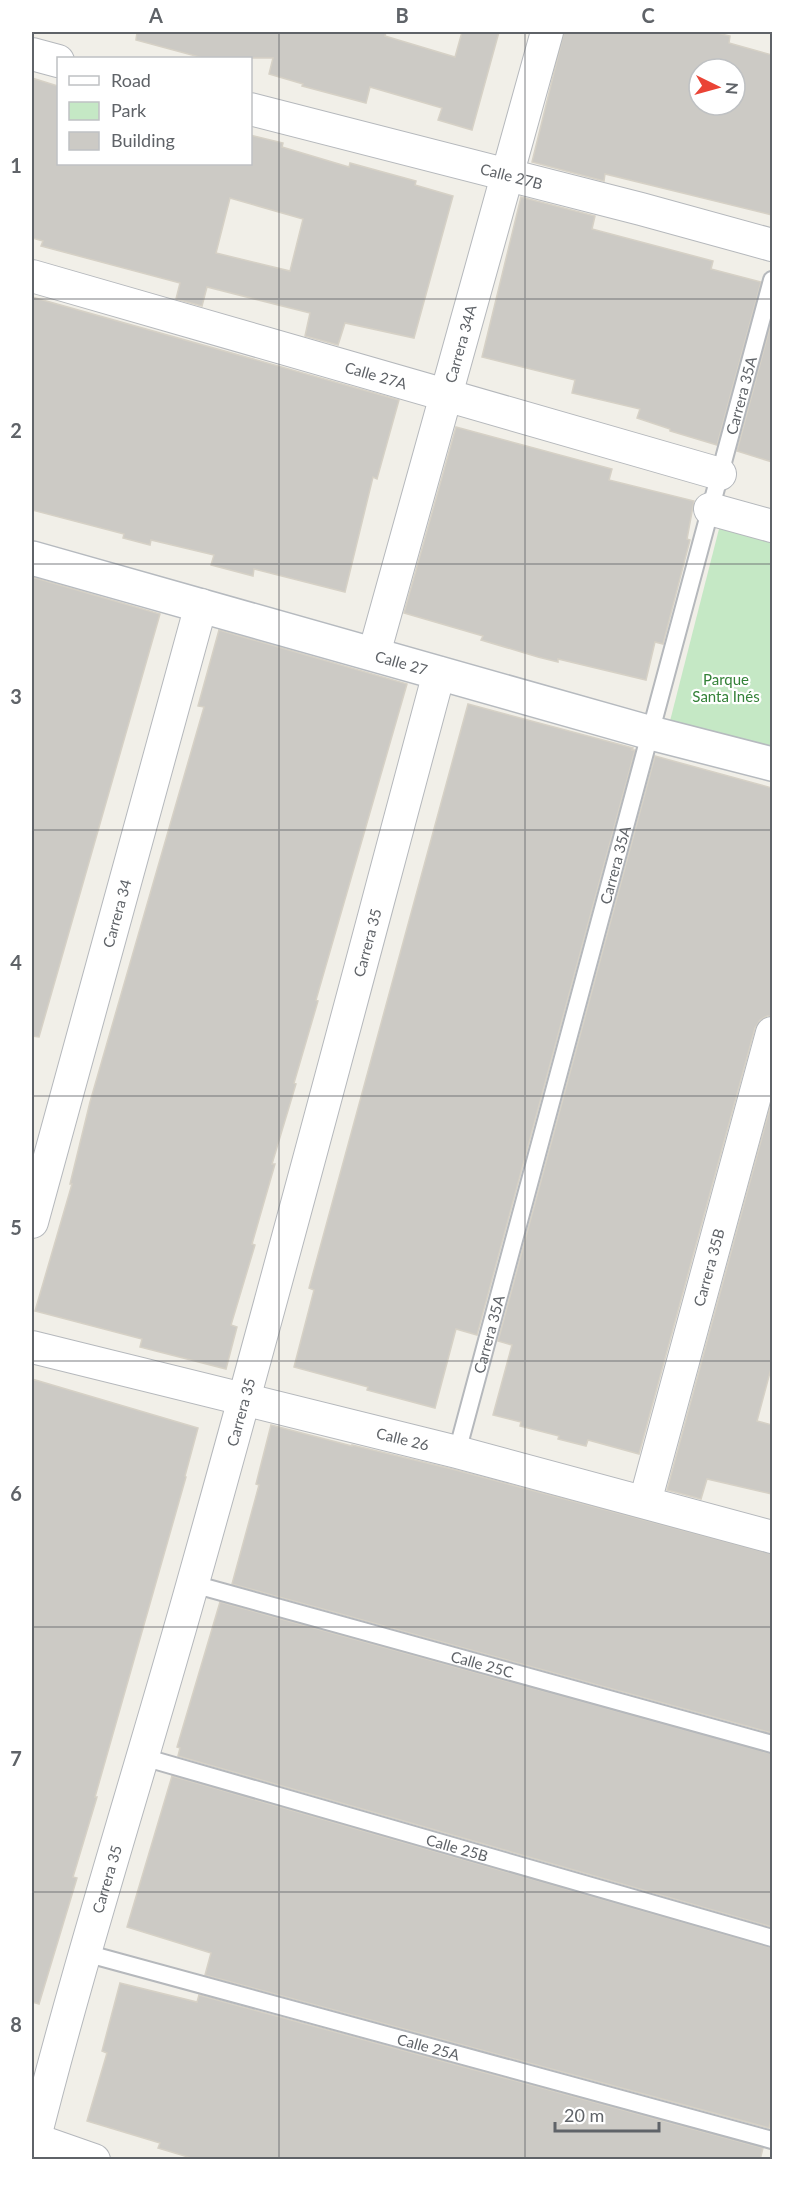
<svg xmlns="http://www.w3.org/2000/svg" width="804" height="2191" viewBox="0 0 804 2191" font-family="Lato,sans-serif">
  <rect width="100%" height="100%" fill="#f1efe8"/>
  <path fill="#c5e8c5" d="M 720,525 L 772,539 L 772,749 L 670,721 Z"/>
  <path fill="#cccac5" stroke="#d6d1c6" stroke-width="1.5" fill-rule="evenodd" d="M 137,32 L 386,32 L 385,36 L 455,57 L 462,32 L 499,32 L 472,130 L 438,120 L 442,108 L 370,87 L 366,103 L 302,86 L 303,84 L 269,74 L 273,58 L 203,58 L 136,40 Z
    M 564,32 L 713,32 L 730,36 L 729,43 L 772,55 L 772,215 L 605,174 L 604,181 L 532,162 ZM 699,69 L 735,69 L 735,105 L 699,105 Z
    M 32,78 L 58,86 L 58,164 L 250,164 L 250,135 L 283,143 L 282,147 L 349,167 L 350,163 L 416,181 L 415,185 L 453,196 L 414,338 L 345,323 L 338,345 L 305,336 L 310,313 L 207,287 L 202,306 L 176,299 L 180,283 L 41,246 L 43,241 L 32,238 ZM 230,198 L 303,219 L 290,271 L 216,253 Z
    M 521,197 L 595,216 L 592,229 L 713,261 L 711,269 L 761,282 L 717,445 L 670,431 L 670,429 L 637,418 L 640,409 L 572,393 L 575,380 L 482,357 Z
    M 32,297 L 399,400 L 377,479 L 373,477 L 345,592 L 254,569 L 253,576 L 211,565 L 214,555 L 151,540 L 150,545 L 123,538 L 124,534 L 32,510 Z
    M 772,319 L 772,462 L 737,451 Z
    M 456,427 L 612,469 L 609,480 L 694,501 L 687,539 L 690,540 L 663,644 L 655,642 L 646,680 L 558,659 L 558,662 L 538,657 L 481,640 L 483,636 L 404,613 Z
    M 32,577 L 160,614 L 39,1037 L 32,1036 Z
    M 219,630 L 407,684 L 316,1000 L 318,1001 L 294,1083 L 296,1084 L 272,1164 L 275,1164 L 252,1244 L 255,1245 L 231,1325 L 237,1327 L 226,1369 L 140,1347 L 142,1339 L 35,1311 L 72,1184 L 70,1184 L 90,1102 L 204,707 L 198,706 Z
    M 468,704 L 633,748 L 632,750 L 635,750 L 477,1335 L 456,1329 L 435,1408 L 367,1390 L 368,1387 L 294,1367 L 314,1290 L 309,1288 Z
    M 655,756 L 772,788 L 772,1016 L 767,1016 L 760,1020 L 755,1028 L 639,1454 L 588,1440 L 586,1446 L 558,1439 L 559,1436 L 520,1426 L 521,1422 L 493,1415 L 512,1345 L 498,1341 Z
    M 772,1100 L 772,1365 L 757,1421 L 772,1425 L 772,1494 L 707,1479 L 701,1499 L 667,1490 Z
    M 32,1379 L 198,1428 L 185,1476 L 186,1477 L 95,1797 L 97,1797 L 73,1877 L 77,1878 L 39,2004 L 32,2002 Z
    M 271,1425 L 352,1446 L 352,1445 L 452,1469 L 772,1554 L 772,1733 L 232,1584 L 259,1485 L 256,1484 Z
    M 220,1602 L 772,1754 L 772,1927 L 178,1756 L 180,1748 L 177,1747 Z
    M 172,1776 L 772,1948 L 772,2116 L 769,2128 L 205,1975 L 211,1953 L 127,1927 Z
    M 120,1983 L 197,2002 L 199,1995 L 763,2148 L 760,2160 L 198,2160 L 158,2148 L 160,2143 L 87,2121 L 107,2053 L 102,2051 Z"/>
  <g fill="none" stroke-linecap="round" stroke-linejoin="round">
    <defs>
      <g id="lane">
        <path id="s1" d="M 457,1452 L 772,280"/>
        <path id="s2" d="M 193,1584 L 772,1744"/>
        <path id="s3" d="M 143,1757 L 772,1938"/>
        <path id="s4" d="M 85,1953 L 772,2140"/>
      </g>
      <g id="street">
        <path d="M 32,54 L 58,61"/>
        <path id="s5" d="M 250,109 L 641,209 L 772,245"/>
        <path id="s6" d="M 32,276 L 720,474"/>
        <path d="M 710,509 L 772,526"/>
        <path id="s7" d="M 374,654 L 547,32"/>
        <path id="s8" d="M 32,1222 L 201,605"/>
        <path id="s9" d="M 32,1347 L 457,1452 L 772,1537"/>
        <path id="s10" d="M 645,1502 L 772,1033"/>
        <path d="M 34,2139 L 94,2160"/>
        <path id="s11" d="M 32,2149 C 80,1957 141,1769 194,1579 C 279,1278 358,975 439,673"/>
      </g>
      <g id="secondary">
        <path id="s12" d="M 32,558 L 651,733 L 772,764"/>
      </g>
    </defs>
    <use href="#lane" stroke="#b5b8bc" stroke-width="20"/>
    <use href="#street" stroke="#b5b8bc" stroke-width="34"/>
    <use href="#secondary" stroke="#b6babf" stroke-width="36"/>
    <use href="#lane" stroke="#fff" stroke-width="16"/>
    <use href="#street" stroke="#fff" stroke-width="32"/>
    <use href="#secondary" stroke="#fff" stroke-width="33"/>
  </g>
  <path fill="none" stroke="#5f6368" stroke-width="1.5" stroke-opacity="0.55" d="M 279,32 L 279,2160M 525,32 L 525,2160M 32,299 L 772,299M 32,564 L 772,564M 32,830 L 772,830M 32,1096 L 772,1096M 32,1361 L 772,1361M 32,1627 L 772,1627M 32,1892 L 772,1892"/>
  <g text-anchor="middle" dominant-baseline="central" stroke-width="4.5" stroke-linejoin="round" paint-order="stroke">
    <g font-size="15" fill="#5f6368" stroke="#fff">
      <text stroke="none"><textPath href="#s5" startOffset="270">Calle 27B</textPath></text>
      <text stroke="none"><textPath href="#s7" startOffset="322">Carrera 34A</textPath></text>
      <text stroke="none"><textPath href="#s6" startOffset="358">Calle 27A</textPath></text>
      <text stroke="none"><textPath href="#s1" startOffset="1094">Carrera 35A</textPath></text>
      <text stroke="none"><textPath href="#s12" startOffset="384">Calle 27</textPath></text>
      <text stroke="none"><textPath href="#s1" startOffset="608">Carrera 35A</textPath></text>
      <text stroke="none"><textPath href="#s8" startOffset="320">Carrera 34</textPath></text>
      <text stroke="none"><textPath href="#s11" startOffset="1252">Carrera 35</textPath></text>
      <text stroke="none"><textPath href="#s10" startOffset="243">Carrera 35B</textPath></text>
      <text stroke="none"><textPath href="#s1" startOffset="122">Carrera 35A</textPath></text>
      <text stroke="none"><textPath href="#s11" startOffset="766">Carrera 35</textPath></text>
      <text stroke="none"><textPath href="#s9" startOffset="382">Calle 26</textPath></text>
      <text stroke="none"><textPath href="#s2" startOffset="300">Calle 25C</textPath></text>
      <text stroke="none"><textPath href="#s3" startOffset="327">Calle 25B</textPath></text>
      <text stroke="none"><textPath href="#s11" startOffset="280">Carrera 35</textPath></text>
      <text stroke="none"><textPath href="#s4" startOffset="356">Calle 25A</textPath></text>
    </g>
    <g font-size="15" fill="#348238" stroke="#fff">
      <text x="726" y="679">Parque<tspan x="726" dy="17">Santa Inés</tspan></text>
    </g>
  </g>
  <rect width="804" height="2191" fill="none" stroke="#ffffff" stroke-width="66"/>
  <rect x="57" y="57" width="195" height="108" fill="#ffffff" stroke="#bfc1c3" stroke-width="1.5"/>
  <rect x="69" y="76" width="30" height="9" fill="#ffffff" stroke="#bfc1c3" stroke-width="1.5"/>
  <text x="111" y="87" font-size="18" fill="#5f6368">Road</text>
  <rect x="69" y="102" width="30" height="18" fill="#c5e8c5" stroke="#bfc1c3" stroke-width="1.5"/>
  <text x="111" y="117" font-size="18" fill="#5f6368">Park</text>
  <rect x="69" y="132" width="30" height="18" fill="#cccac5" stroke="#bfc1c3" stroke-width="1.5"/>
  <text x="111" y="147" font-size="18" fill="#5f6368">Building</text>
  <g transform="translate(717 87) rotate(95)"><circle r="28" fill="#ffffff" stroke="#bfc1c3" stroke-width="1.5"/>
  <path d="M0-4.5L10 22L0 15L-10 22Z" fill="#ea4335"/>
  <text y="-9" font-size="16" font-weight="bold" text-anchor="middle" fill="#5f6368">N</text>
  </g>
  <path d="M555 2122v9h104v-9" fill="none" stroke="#5f6368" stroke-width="3"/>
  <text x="564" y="2122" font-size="18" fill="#5f6368" stroke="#ffffff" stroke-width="4.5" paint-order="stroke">20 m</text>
  <rect x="33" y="33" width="738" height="2125" fill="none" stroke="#5f6368" stroke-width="2"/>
  <g font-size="20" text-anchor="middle" font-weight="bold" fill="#5f6368">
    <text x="156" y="23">A</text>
    <text x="402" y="23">B</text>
    <text x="648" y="23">C</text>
    <text x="16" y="173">1</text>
    <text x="16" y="438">2</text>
    <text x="16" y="704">3</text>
    <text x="16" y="970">4</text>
    <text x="16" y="1235">5</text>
    <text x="16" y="1501">6</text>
    <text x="16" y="1766">7</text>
    <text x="16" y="2032">8</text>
  </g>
</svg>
